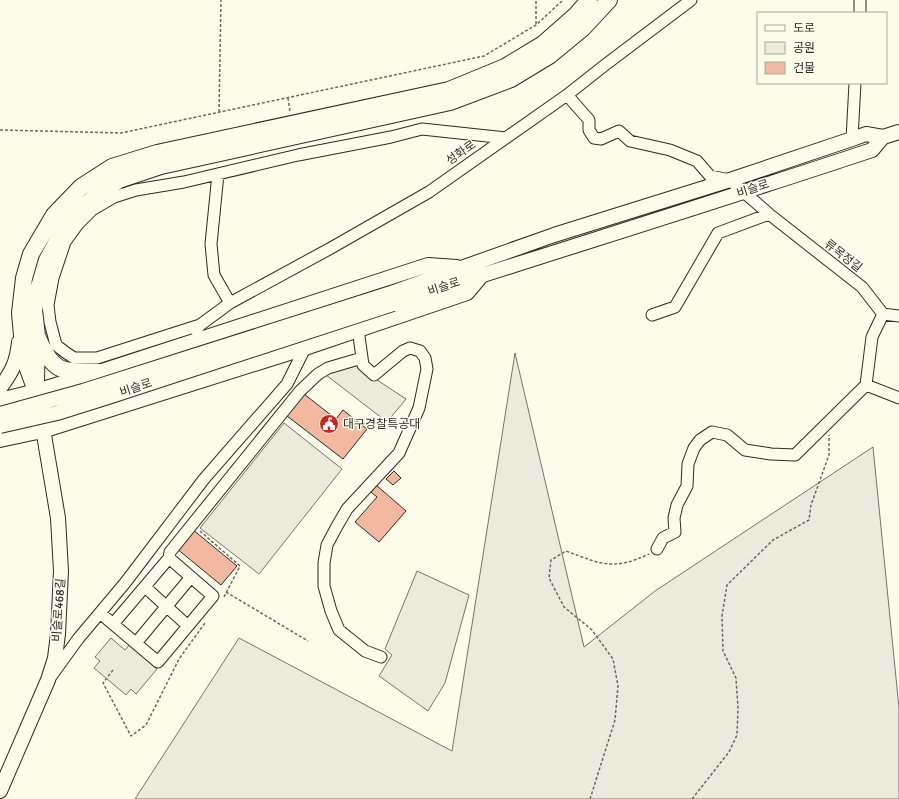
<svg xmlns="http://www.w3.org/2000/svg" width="899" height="799" viewBox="0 0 899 799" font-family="Signika,'Noto Sans KR',sans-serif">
  <rect width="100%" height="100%" fill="#fdfbea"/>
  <path fill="#ecebdb" stroke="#74746e" d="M 515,353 L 584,647 L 655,591 L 873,447 L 899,708 L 899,799 L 135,799 L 239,638 L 452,751 Z
    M 284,423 L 342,469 L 259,574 L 200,528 Z
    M 417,571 L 469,595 L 445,683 L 428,711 L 379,676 L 392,655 L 385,649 Z"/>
  <path fill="#eceadb" stroke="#74746e" d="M 357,361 L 371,376 L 406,399 L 387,422 L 326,375 Z
    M 111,638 L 125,650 L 129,645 L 157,669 L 136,694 L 131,689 L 126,695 L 94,668 L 100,661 L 95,657 Z"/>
  <path fill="#f2b8a0" stroke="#2b2b2b" d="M 304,394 L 336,419 L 343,410 L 367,429 L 343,459 L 287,416 Z
    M 394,471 L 401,478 L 393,485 L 386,479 Z
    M 376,485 L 406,511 L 379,542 L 355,522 L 377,497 L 371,492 Z
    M 192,529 L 237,566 L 221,585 L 176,548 Z"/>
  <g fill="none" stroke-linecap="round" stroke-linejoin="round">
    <defs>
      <path id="minor" d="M 860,13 L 860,0
        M 567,95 L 589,120 L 589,130 L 594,138 L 601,139 L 619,131 L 630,141 L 670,150 L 697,161 L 710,176 L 730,180 L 769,214 L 862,287 L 883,314 L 899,316
        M 852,139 L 855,83
        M 218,174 L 211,244 L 214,275 L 230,303
        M 652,315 L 675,307 L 718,233 L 769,214
        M 200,325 L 97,358 L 74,358 L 65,352 L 56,345 L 50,322 L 48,305 L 53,278 L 65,242 L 78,224 L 92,210 L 114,197 L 136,190 L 184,182 L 298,155 L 391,137 L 422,129 L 506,138
        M 358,329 L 363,365 L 374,375 L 403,351 L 410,348 L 420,351 L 425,358 L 427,369 L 419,408 L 399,453 L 347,509 L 336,528 L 327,545 L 324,563 L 324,586 L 331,611 L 339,630 L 365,651 L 381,657
        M 196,330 L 200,325 L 230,303 L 331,248 L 429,192 L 567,95 L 605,65 L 691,0
        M 866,385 L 899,398
        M 657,549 L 663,538 L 675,532 L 674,518 L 677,505 L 687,486 L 688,464 L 694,448 L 700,440 L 712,432 L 727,435 L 745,450 L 771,454 L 795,455 L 866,385 L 872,337 L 883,314
        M 169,558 L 170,552 L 300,391 L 318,374 L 328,368 L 362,358
        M 145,587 L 188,626
        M 100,613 L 158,662 L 213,596 L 169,558 L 113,624
        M 136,643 L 191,577
        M 52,675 L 78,639 L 125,583 L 204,479 L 287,384 L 305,348"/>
      <path id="major" d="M 388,294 L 554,235 L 730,180 L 852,139 L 866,134 L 883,137 L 899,132
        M 393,304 C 553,252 713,203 872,150 L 883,137
        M 0,388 C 12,372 17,362 19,342
        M 0,400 L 36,391 L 99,372 L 428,265 L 457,267
        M 0,440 L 42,431 L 305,348 L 467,293 L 483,274
        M 0,791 L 48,680 L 55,658 L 58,634 L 61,571 L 58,518 L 42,423"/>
      <path id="highway" d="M 38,338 C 54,375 63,371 99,372
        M 36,382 L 37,336 L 34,310 L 39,287 L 47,260 L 67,223 L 92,199 L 119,180 L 161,166 L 450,102 L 511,79 L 549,56 L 583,28 L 609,0
        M 41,417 L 36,391 L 24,358 L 20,313 L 24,278 L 31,254 L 54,215 L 81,187 L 112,167 L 157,153 L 449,90 L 505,67 L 543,44 L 576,15 L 589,0"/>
    </defs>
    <use href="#minor" stroke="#2b2b2b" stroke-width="13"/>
    <use href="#major" stroke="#2b2b2b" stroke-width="16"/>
    <use href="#highway" stroke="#2b2b2b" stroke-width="18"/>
    <path stroke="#6a6964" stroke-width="1.5" stroke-dasharray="3 2" stroke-linecap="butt" d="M 536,24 L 536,0
      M 288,98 L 290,112
      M 219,112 L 221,0
      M 0,130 L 121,133 L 484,56 L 536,25 L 563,0
      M 200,531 L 240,566 L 224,597
      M 226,592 L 308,641
      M 113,670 L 103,683 L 131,736 L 146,725 L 179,659 L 205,623
      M 590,799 L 615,720 L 618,686 L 613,659 L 592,630 L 564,607 L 549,578 L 551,560 L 566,551 C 601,564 613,571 649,554
      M 692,799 L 729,752 L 737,735 L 738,708 L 736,678 L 723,651 L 722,616 L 727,585 L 773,540 L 809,520 L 811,505 L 829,455 L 829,435"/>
    <use href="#minor" stroke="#fdfbea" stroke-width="11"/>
    <use href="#major" stroke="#fdfbea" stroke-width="14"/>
    <use href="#highway" stroke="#fdfbea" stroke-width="16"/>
    <defs>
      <path id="major-bridge" d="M 0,414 L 83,391 L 388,294
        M 0,426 L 57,413 L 111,396 L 393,304"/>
    </defs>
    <use href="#major-bridge" stroke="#2b2b2b" stroke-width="16" stroke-linecap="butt"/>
    <use href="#major-bridge" stroke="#fdfbea" stroke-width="14"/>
  </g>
  <defs>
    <symbol id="civic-disc" viewBox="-11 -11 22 22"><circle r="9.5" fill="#c62828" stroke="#fdfbea"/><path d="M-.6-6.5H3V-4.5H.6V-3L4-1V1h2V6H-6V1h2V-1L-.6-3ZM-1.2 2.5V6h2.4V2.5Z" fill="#fff"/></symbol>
  </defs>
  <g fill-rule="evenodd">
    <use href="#civic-disc" x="318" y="413" width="22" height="22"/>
  </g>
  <g text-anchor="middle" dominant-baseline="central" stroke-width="3" stroke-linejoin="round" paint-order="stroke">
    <g font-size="12" fill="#2b2b2b" stroke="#fdfbea">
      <text transform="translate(461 153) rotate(-35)">성화로</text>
      <text transform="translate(753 189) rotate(-18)">비슬로</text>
      <text transform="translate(843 256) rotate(38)">류목정길</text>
      <text transform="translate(444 287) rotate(-18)">비슬로</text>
      <text transform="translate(136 388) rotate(-18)">비슬로</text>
      <text transform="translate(59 610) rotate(-86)">비슬로468길</text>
    </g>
    <g font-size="12" fill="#2b2b2b" stroke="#fdfbea" text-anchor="start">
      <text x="343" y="424">대구경찰특공대</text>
    </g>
  </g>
  <rect x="757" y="12" width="130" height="72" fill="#fdfbea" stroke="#a9a89e"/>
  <rect x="765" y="25" width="20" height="6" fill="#fdfbea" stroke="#a9a89e"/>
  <text x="793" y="32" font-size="12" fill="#2b2b2b">도로</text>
  <rect x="765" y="42" width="20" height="12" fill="#ecebdb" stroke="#a9a89e"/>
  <text x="793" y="52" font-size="12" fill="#2b2b2b">공원</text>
  <rect x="765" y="62" width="20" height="12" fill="#f2b8a0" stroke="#a9a89e"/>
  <text x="793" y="72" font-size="12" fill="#2b2b2b">건물</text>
</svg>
